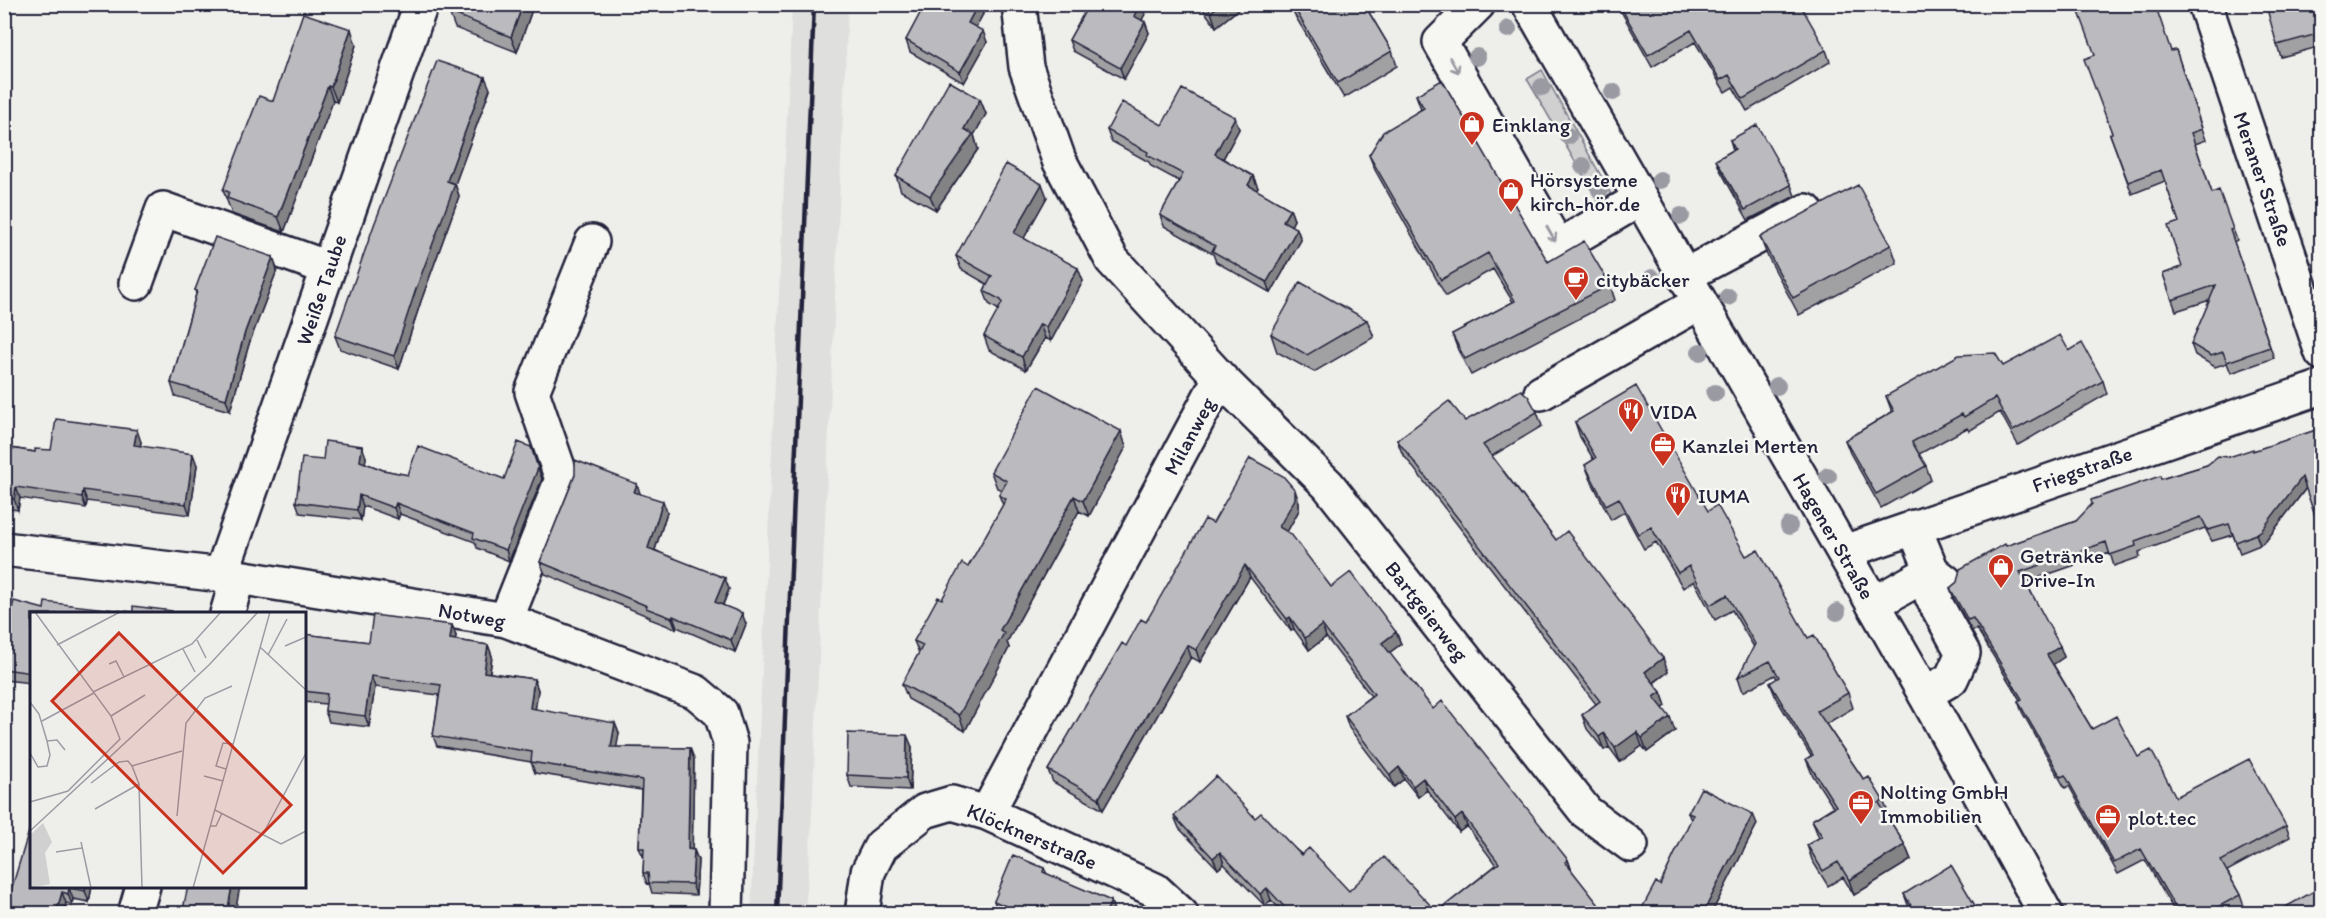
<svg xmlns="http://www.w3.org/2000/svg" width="2326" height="918" viewBox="0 0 2326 918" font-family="Itim,sans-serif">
  <rect width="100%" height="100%" fill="#eeeeeb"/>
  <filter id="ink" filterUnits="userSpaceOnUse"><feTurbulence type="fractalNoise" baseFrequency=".0167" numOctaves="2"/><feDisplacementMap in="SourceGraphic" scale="12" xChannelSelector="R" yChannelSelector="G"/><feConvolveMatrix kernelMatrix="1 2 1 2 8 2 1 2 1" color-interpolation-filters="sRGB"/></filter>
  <g filter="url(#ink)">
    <path fill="#dfdfde" d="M 792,5 L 848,5 L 811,835 L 805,913 L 751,914 Z"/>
    <path fill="#d0d0d1" stroke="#797986" stroke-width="1.5" d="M 1542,70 L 1615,201 L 1602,208 L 1527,79 Z"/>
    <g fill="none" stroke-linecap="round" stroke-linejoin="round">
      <defs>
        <path id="minor" d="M 1019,4 L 1026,67 L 1059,160 L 1112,260 L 1220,378 L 1328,485 L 1586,812 L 1631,845
          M 1478,4 L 1440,42 L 1558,247 L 1640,199
          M 2205,4 L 2322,353
          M 1684,276 L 1806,211
          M 136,283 L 163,209 L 328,268
          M 1541,393 L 1699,303
          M 1914,527 L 1932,571 L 1932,597 L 1963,653 L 1951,679 L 1925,694
          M 4,549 L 238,577 L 506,620 L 696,692 L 721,713 L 730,743 L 726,914
          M 1844,552 L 2322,387
          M 221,575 L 421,4
          M 1873,604 L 1932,571 L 1946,582
          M 227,614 L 238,577
          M 506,620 L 562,479 L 532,392 L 592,242
          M 987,813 L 1220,378
          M 135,914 L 143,886
          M 862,914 L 868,872 L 881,846 L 925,811 L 952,803 L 987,813 L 1155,890 L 1181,914"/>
        <path id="major" d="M 1529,4 L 1925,694 L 2046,914"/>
      </defs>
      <use href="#minor" stroke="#22223b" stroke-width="38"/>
      <use href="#major" stroke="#22223b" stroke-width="38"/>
      <use href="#minor" stroke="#f6f6f2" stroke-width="33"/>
      <use href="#major" stroke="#f6f6f2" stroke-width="33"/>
      <path stroke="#22223b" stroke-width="4.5" d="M 777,914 L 814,4"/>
    </g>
    <g fill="#9a9aa3">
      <circle cx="1508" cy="29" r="9"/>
      <circle cx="1477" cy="57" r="9"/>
      <circle cx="1542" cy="87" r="9"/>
      <circle cx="1613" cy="92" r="9"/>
      <circle cx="1568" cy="136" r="9"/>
      <circle cx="1583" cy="166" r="9"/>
      <circle cx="1660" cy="180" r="9"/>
      <circle cx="1600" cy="190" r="9"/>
      <circle cx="1681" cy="216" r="9"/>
      <circle cx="1652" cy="278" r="9"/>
      <circle cx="1728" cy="297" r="9"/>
      <circle cx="1700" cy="352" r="9"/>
      <circle cx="1777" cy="386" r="9"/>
      <circle cx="1715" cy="393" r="9"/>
      <circle cx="1828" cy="476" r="9"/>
      <circle cx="1789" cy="526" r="9"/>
      <circle cx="1837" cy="612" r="9"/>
    </g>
    <path fill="#a1a1a4" stroke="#22223b" stroke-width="1.5" d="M 534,4 L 517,52 L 455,28 L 449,12 Z
      M 919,4 L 979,4 L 983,14 L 976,27 L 987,42 L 964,83 L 910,52 L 906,40 L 924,7 Z
      M 1089,4 L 1142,4 L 1145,14 L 1142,20 L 1145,22 L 1149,33 L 1124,79 L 1073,51 L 1069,40 Z
      M 1199,4 L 1245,4 L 1216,27 Z
      M 1288,4 L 1364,4 L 1392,51 L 1397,66 L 1344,98 Z
      M 1617,4 L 1785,4 L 1790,12 L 1826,50 L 1830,62 L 1747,111 L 1733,87 L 1725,92 L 1695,42 L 1652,67 Z
      M 2254,4 L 2272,4 L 2256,10 Z
      M 2282,4 L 2313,4 L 2322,33 L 2322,46 L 2281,57 L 2277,45 Z
      M 356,45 L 337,102 L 333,101 L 284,232 L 232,214 L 223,190 L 273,101 Z
      M 2176,50 L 2206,140 L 2195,144 L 2212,193 L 2233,229 L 2237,240 L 2234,242 L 2274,358 L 2231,373 L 2227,363 L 2215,367 L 2195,355 L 2191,344 L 2210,300 L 2176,311 L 2163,274 L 2182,267 L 2179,222 L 2165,181 L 2132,194 L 2110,134 L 2112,133 L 2095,55 L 2171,51 Z
      M 490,89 L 455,184 L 459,196 L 421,301 L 399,369 L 340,349 L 335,336 Z
      M 1416,95 L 1548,262 L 1610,285 L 1615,300 L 1471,375 L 1458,350 L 1452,334 L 1513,302 L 1493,269 L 1446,296 L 1375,170 L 1369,155 L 1421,109 Z
      M 980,99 L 986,114 L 974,135 L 978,149 L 936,210 L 901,191 L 896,176 Z
      M 1162,125 L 1239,129 L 1223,159 L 1253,176 L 1258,188 L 1256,190 L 1290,209 L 1294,220 L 1291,226 L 1297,229 L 1301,240 L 1271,293 L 1216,262 L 1213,254 L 1164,226 L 1160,215 L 1179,181 L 1151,166 L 1149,162 L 1111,141 L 1107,130 Z
      M 1730,140 L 1791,185 L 1795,196 L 1748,220 L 1720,170 L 1716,160 L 1733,150 Z
      M 1047,197 L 1024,238 L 1083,281 L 1051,341 L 1045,338 L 1026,370 L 989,350 L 984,336 L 999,310 L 989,304 L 984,291 L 987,284 L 961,269 L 956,256 Z
      M 1760,237 L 1891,245 L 1897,263 L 1799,315 L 1767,255 Z
      M 273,257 L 277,270 L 249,344 L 230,411 L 175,396 L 171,383 L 196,294 L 195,290 Z
      M 1367,320 L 1374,337 L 1314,372 L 1277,352 L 1271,334 Z
      M 2069,351 L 2103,381 L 2107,394 L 2018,445 L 2000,412 L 1969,431 L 1967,428 L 1919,454 L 1926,466 L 1931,480 L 1881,508 L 1850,453 L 1845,440 L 1892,412 L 1886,396 L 2003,366 Z
      M 1537,412 L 1542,426 L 1492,456 L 1556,540 L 1668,672 L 1654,683 L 1661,692 L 1666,706 L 1663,708 L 1675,731 L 1647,752 L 1642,746 L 1620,762 L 1609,747 L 1604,750 L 1587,729 L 1582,715 L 1596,704 L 1402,453 L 1397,440 L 1465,421 Z
      M 1575,422 L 1708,511 L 1746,556 L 1808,638 L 1848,693 L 1853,708 L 1826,724 L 1864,780 L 1883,800 L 1889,815 L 1887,816 L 1905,845 L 1911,860 L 1854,895 L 1843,877 L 1828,886 L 1812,860 L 1807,845 L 1819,838 L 1812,820 L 1833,807 L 1812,774 L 1806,759 L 1811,756 L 1776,698 L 1770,683 L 1777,679 L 1775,675 L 1743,692 L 1738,677 L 1754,647 L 1732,610 L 1715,620 L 1694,581 L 1683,588 L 1656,542 L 1644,549 L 1624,512 L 1611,520 L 1591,480 L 1585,465 L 1594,460 L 1580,437 Z
      M 2322,428 L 2322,526 L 2319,527 L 2306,488 L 2266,541 L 2260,545 L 2240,553 L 2233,535 L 2212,541 L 2205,528 L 2139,552 L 2140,557 L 2114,566 L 2110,553 L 2026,582 L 2064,657 L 2053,664 L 2092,729 L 2138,757 L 2176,797 L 2286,826 L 2290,837 L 2227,871 L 2240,895 L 2244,906 L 2229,914 L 2176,914 L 2145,860 L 2118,874 L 2069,786 L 2065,788 L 2022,712 L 2018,701 L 2020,700 L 1977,629 L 1972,631 L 1954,599 L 1950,588 L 2006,546 L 2076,521 L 2161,479 L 2207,465 L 2229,457 L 2253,451 Z
      M 141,442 L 140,446 L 197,465 L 190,515 L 87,501 L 86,508 L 20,498 L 18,510 L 4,508 L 4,447 L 35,452 Z
      M 1126,447 L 1089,516 L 1079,511 L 1007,642 L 1009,648 L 965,731 L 908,699 L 902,684 L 919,653 L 914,641 L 968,567 L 1003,505 L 999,495 L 1002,490 L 997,488 L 991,472 Z
      M 366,457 L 365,463 L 383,470 L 408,475 L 504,479 L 542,479 L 509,561 L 477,548 L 475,542 L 400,514 L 398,519 L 363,506 L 361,520 L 300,513 L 296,502 L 323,460 Z
      M 575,475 L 640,494 L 667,512 L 655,550 L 729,589 L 723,605 L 746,624 L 735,652 L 677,627 L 676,629 L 650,619 L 650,617 L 545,574 L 540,562 Z
      M 1299,502 L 1299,510 L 1287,532 L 1331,587 L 1396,632 L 1401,644 L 1389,653 L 1433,709 L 1568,860 L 1572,871 L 1603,914 L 1285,914 L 1271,900 L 1265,906 L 1224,864 L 1218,869 L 1179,828 L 1174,816 L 1255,818 L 1349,891 L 1437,912 L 1496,865 L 1467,826 L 1459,832 L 1427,790 L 1418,797 L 1404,779 L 1394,787 L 1349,728 L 1345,716 L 1371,696 L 1326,637 L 1309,650 L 1294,629 L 1291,631 L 1250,577 L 1200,662 L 1191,657 L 1103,810 L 1053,782 L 1048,770 L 1126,646 L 1146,622 L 1213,523 Z
      M 4,606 L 12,608 L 173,614 L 32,614 L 32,683 L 4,680 Z
      M 452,625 L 456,636 L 455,640 L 488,645 L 492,656 L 490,673 L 534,679 L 538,690 L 535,709 L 619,733 L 616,747 L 690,748 L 694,759 L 692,849 L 694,850 L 698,860 L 696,895 L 652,893 L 649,883 L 647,884 L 643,873 L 644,858 L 639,848 L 641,790 L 535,773 L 531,762 L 437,746 L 433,736 L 439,695 L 375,687 L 369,727 L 329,722 L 325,711 L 326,704 L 304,702 L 304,634 L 369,642 Z
      M 912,747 L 910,790 L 851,787 L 847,775 Z
      M 1688,813 L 1757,824 L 1711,914 L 1639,914 L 1660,885 L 1691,820 Z
      M 1044,868 L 1047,874 L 1114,911 L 1113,914 L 1002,914 L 998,912 L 994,901 Z
      M 32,886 L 92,886 L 89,902 L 73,899 L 72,905 L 66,903 L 63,914 L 4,914 Z
      M 1904,894 L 1980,914 L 1913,914 L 1908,905 Z"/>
    <path fill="#838386" stroke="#22223b" stroke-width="1.5" d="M 523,4 L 534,4 L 517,52 L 511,37 Z
      M 978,4 L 979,4 L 983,14 L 972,34 L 968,23 Z
      M 1140,4 L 1142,4 L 1145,14 L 1138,27 L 1134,16 Z
      M 1220,4 L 1245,4 L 1216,27 L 1211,12 Z
      M 1145,22 L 1149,33 L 1124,79 L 1120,68 Z
      M 351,29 L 356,45 L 337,102 L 331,87 Z
      M 983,31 L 987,42 L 964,83 L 960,72 Z
      M 485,77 L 490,89 L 455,184 L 459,196 L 421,301 L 399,369 L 394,356 L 447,181 Z
      M 328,86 L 333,101 L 284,232 L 278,217 Z
      M 980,99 L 986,114 L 974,135 L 978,149 L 936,210 L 930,196 L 964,129 Z
      M 1235,117 L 1239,129 L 1219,166 L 1215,154 Z
      M 1253,176 L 1258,188 L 1252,197 L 1248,185 Z
      M 1042,184 L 1047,197 L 1019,247 L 1014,233 Z
      M 1290,209 L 1294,220 L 1287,233 L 1283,221 Z
      M 1297,229 L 1301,240 L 1271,293 L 1267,282 Z
      M 273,257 L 277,270 L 249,344 L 230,411 L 226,399 L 245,332 Z
      M 1078,268 L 1083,281 L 1051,341 L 1046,327 Z
      M 1040,324 L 1045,338 L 1026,370 L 1022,357 Z
      M 137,430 L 141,442 L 138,456 L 134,445 Z
      M 1121,431 L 1126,447 L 1089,516 L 1083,501 Z
      M 362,446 L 366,457 L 364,472 L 360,461 Z
      M 531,447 L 542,479 L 509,561 L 506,550 Z
      M 193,454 L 197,465 L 190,515 L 186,504 Z
      M 2302,477 L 2306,488 L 2266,541 L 2260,545 L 2256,534 Z
      M 637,484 L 641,496 L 634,492 Z
      M 16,487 L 20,498 L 18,510 L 14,499 Z
      M 83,490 L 87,501 L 86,508 L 82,497 Z
      M 1295,490 L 1299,502 L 1299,510 L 1283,539 L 1279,527 Z
      M 359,495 L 363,506 L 361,520 L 357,510 Z
      M 1074,496 L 1079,511 L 1007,642 L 1009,648 L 965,731 L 959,715 L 1000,630 Z
      M 663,501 L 667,512 L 652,559 L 648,548 Z
      M 396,503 L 400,514 L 398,519 L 394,508 Z
      M 1245,565 L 1250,577 L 1200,662 L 1196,650 Z
      M 725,578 L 729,589 L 719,614 L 715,602 Z
      M 742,613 L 746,624 L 735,652 L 731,640 Z
      M 673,616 L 677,627 L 676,629 L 672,618 Z
      M 1290,617 L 1294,629 L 1291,631 L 1287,619 Z
      M 452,625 L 456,636 L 454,650 L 450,639 Z
      M 1322,625 L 1326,637 L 1309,650 L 1305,638 Z
      M 1396,632 L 1401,644 L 1386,655 L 1382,643 Z
      M 488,645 L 492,656 L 488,683 L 484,672 Z
      M 1187,645 L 1191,657 L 1103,810 L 1099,798 Z
      M 2060,646 L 2064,657 L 2051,666 L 2047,655 Z
      M 1663,658 L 1668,672 L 1650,685 L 1645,672 Z
      M 371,676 L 375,687 L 369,727 L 365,716 Z
      M 534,679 L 538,690 L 534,719 L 530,708 Z
      M 1661,692 L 1666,706 L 1659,711 L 1654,697 Z
      M 1670,717 L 1675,731 L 1647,752 L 1642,738 Z
      M 615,723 L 619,733 L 615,757 L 611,747 Z
      M 1637,732 L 1642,746 L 1620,762 L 1615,748 Z
      M 1604,733 L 1609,747 L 1604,750 L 1599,737 Z
      M 907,735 L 912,747 L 910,790 L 906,778 Z
      M 690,748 L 694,759 L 692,860 L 688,849 Z
      M 1399,767 L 1404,779 L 1394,787 L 1390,775 Z
      M 1423,778 L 1427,790 L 1418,797 L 1413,786 Z
      M 1462,814 L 1467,826 L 1459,832 L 1455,820 Z
      M 1753,814 L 1757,824 L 1711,914 L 1707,914 L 1705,909 Z
      M 1905,845 L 1911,860 L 1854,895 L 1849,880 Z
      M 694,850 L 698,860 L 696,895 L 692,884 Z
      M 1220,852 L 1224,864 L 1218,869 L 1213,858 Z
      M 1568,860 L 1572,872 L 1565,862 Z
      M 86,886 L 92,886 L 89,902 L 85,891 Z
      M 232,886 L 240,886 L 235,914 L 227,914 Z
      M 69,888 L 73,899 L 72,905 L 68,894 Z
      M 1267,888 L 1271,900 L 1265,906 L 1260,894 Z
      M 62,892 L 66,903 L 63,914 L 56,914 Z
      M 1111,901 L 1114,911 L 1113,914 L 1105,914 Z
      M 1698,905 L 1701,914 L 1693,914 Z
      M 1602,909 L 1603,914 L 1596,914 Z"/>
    <path fill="#bbbbbf" stroke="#22223b" stroke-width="1.5" d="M 452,4 L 523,4 L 511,37 L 449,12 Z
      M 925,4 L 978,4 L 968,23 L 983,31 L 960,72 L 906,40 Z
      M 1089,4 L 1140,4 L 1134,16 L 1145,22 L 1120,68 L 1069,40 Z
      M 1205,4 L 1220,4 L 1211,12 Z
      M 1292,4 L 1364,4 L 1392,51 L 1338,83 Z
      M 1619,4 L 1785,4 L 1790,12 L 1801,6 L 1826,50 L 1743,99 L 1729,75 L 1720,80 L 1691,30 L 1648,55 Z
      M 2076,4 L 2155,4 L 2171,51 L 2176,50 L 2202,129 L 2191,133 L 2212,193 L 2219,190 L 2233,229 L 2230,230 L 2270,347 L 2227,362 L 2223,352 L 2211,356 L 2191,344 L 2216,285 L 2172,300 L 2163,274 L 2182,267 L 2168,226 L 2179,222 L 2161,170 L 2128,182 L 2110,134 L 2112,133 L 2084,59 L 2095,55 Z
      M 2282,4 L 2313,4 L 2321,33 L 2277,45 L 2267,9 Z
      M 303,13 L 351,29 L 331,87 L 328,86 L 278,217 L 227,198 L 229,192 L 223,190 L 259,96 L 273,101 Z
      M 437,61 L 485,77 L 447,181 L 455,184 L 416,289 L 394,356 L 335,336 L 374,225 Z
      M 1442,80 L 1548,262 L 1584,241 L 1610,285 L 1465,359 L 1452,334 L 1515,301 L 1488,253 L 1441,280 L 1369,155 L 1383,132 L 1424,108 L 1416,95 Z
      M 949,81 L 980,99 L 964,129 L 973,134 L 930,196 L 896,176 Z
      M 1182,89 L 1235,117 L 1215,154 L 1253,176 L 1248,185 L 1290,209 L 1283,221 L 1297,229 L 1267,282 L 1212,251 L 1215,246 L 1160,215 L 1183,174 L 1147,155 L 1148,152 L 1107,130 L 1122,102 L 1162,125 Z
      M 1757,125 L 1791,185 L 1745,210 L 1716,160 L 1735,149 L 1730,140 Z
      M 1006,164 L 1042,184 L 1014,233 L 1078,268 L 1046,327 L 1040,324 L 1022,357 L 984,336 L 1002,303 L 1001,300 L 984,291 L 992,276 L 956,256 Z
      M 1858,185 L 1891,245 L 1793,298 L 1760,237 Z
      M 215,237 L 273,257 L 245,332 L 226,399 L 171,383 L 197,291 L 195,290 Z
      M 1300,282 L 1367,320 L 1307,355 L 1271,334 Z
      M 2060,335 L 2069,351 L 2082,343 L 2103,381 L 2013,431 L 1995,398 L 1964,417 L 1962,414 L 1912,442 L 1926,466 L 1876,494 L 1845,440 L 1894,411 L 1886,396 L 1959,355 L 1995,353 L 2003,366 Z
      M 1038,386 L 1121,431 L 1083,501 L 1074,496 L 1000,630 L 1004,633 L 959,715 L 902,684 L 923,645 L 914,641 L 938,597 L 942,599 L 962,563 L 968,567 L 1006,499 L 999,495 L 1007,481 L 991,472 Z
      M 1636,386 L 1708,511 L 1717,505 L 1746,556 L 1758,550 L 1808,638 L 1814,635 L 1848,693 L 1817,711 L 1864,780 L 1869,777 L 1883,800 L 1879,803 L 1905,845 L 1849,880 L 1838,862 L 1823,871 L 1807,845 L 1822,836 L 1812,820 L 1836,806 L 1806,759 L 1813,755 L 1770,683 L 1779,677 L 1770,661 L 1738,677 L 1755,644 L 1727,595 L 1710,605 L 1689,566 L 1678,573 L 1651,527 L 1638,534 L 1619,498 L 1606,505 L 1585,465 L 1596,458 L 1575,422 Z
      M 1521,390 L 1528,396 L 1537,412 L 1483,445 L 1556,540 L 1567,531 L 1663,658 L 1645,672 L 1661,692 L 1654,697 L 1670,717 L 1642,738 L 1637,732 L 1615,748 L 1604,733 L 1599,737 L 1582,715 L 1600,701 L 1397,440 L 1449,401 L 1465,421 Z
      M 56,419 L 137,430 L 134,445 L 193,454 L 186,504 L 83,490 L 82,497 L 16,487 L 14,499 L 4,498 L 4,447 L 35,452 L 35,449 L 51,450 Z
      M 2322,428 L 2322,514 L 2315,516 L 2302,477 L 2262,530 L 2256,534 L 2236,542 L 2229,524 L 2208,530 L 2201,517 L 2135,541 L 2136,546 L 2110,555 L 2106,542 L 2020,572 L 2060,646 L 2047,655 L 2092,729 L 2116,716 L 2138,757 L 2151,750 L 2176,797 L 2249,759 L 2286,826 L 2221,861 L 2240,895 L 2205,914 L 2179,914 L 2141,849 L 2114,863 L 2065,775 L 2061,777 L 2018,701 L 2022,699 L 1973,618 L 1968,620 L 1950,588 L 1957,582 L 1960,569 L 2005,544 L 2006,546 L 2076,521 L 2092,504 L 2091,500 L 2160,476 L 2161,479 L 2207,465 L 2218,456 L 2229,457 L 2253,449 L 2253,451 Z
      M 325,441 L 362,446 L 360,461 L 383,470 L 408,475 L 418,446 L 504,479 L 518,442 L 531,447 L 538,468 L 506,550 L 473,538 L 474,533 L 396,503 L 394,508 L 359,495 L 357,510 L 296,502 L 302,458 L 323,460 Z
      M 1250,458 L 1283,476 L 1295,490 L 1295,499 L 1279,527 L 1291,534 L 1331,587 L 1351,572 L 1396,632 L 1382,643 L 1433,709 L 1442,701 L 1568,860 L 1565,862 L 1602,909 L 1596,914 L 1291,914 L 1267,888 L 1260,894 L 1220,852 L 1213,858 L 1174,816 L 1216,776 L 1255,818 L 1261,813 L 1301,855 L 1309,848 L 1349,891 L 1384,857 L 1437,912 L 1499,863 L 1462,814 L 1455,820 L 1423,778 L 1413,786 L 1399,767 L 1390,775 L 1345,716 L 1374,694 L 1322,625 L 1305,638 L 1290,617 L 1287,619 L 1245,565 L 1196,650 L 1187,645 L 1099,798 L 1048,770 L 1122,643 L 1126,646 L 1141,619 L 1146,622 L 1205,519 L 1213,523 Z
      M 575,460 L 637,484 L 634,492 L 663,501 L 648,548 L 725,578 L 715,602 L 742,613 L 731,640 L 673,616 L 672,618 L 646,608 L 647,606 L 540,562 L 575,475 Z
      M 14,601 L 44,609 L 45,602 L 133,612 L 133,606 L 172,611 L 172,614 L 32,614 L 32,673 L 4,669 L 4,606 L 12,608 Z
      M 373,615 L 452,625 L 450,639 L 488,645 L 484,672 L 534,679 L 530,708 L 615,723 L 611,747 L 690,748 L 688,849 L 694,850 L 692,884 L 649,883 L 648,873 L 643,873 L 644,848 L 639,848 L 642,780 L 531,762 L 532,752 L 433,736 L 441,685 L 371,676 L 365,716 L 325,711 L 327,694 L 304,691 L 304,634 L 369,642 Z
      M 848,733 L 907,735 L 906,778 L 847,775 Z
      M 1701,788 L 1753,814 L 1705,909 L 1698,905 L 1693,914 L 1639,914 L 1656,882 L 1660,885 L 1693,815 L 1688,813 Z
      M 32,821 L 32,886 L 86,886 L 85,891 L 69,888 L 68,894 L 62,892 L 56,914 L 4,914 Z
      M 1013,855 L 1044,868 L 1043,872 L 1111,901 L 1105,914 L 1024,914 L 994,901 Z
      M 1951,865 L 1980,914 L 1916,914 L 1904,894 Z
      M 188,886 L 232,886 L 227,914 L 182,914 Z
      M 2316,890 L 2322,902 L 2322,914 L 2273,914 Z"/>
    <defs><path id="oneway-shaft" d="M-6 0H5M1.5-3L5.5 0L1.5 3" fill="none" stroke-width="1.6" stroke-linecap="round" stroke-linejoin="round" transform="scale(1.5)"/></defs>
    <g stroke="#9797a0">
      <use href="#oneway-shaft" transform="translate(1454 65) rotate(60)"/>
      <use href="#oneway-shaft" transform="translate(1551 234) rotate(60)"/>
    </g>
  </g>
  <defs>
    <symbol id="shop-pin" viewBox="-11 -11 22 30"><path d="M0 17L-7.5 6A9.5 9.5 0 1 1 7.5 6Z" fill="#c8321e" stroke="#f6f6f2"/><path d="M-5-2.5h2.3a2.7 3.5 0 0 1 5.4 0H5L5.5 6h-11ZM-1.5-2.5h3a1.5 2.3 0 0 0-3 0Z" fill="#fff"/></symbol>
    <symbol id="cafe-pin" viewBox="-11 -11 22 30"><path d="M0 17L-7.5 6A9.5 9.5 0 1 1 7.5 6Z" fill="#c8321e" stroke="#f6f6f2"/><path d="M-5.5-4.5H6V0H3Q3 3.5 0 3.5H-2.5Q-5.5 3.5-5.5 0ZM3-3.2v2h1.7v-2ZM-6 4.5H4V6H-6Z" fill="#fff"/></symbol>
    <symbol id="restaurant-pin" viewBox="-11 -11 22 30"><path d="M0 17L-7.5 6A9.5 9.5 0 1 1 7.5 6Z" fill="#c8321e" stroke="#f6f6f2"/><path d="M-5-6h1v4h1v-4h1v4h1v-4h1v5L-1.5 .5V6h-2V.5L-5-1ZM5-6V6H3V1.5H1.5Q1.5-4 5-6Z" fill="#fff"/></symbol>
    <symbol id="office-pin" viewBox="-11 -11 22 30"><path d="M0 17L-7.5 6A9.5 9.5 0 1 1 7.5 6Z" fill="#c8321e" stroke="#f6f6f2"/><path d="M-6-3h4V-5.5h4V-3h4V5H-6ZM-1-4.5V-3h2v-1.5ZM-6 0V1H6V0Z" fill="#fff"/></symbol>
  </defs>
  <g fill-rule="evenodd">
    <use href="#shop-pin" x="1457" y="109" width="30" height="40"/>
    <use href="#shop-pin" x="1496" y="176" width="30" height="40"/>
    <use href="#cafe-pin" x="1561" y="264" width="30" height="40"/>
    <use href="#restaurant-pin" x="1616" y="396" width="30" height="40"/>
    <use href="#office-pin" x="1648" y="430" width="30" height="40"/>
    <use href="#restaurant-pin" x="1663" y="480" width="30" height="40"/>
    <use href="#shop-pin" x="1986" y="552" width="30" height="40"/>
    <use href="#office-pin" x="1846" y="788" width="30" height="40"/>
    <use href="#office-pin" x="2093" y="802" width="30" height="40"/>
  </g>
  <g text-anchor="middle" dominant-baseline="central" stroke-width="5" stroke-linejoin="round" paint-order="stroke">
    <g font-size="21" fill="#22223b" stroke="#f6f6f2" text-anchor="start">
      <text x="1492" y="124">Einklang</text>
      <text x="1530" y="179">Hörsysteme<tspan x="1530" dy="24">kirch-hör.de</tspan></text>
      <text x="1596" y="279">citybäcker</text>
      <text x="1650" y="411">VIDA</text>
      <text x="1682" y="445">Kanzlei Merten</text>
      <text x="1698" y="495">IUMA</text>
      <text x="2020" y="555">Getränke<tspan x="2020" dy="24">Drive-In</tspan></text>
      <text x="1880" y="791">Nolting GmbH<tspan x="1880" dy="24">Immobilien</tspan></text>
      <text x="2128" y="817">plot.tec</text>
    </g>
    <g font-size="21" fill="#22223b" stroke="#f6f6f2">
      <text transform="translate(2263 179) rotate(71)">Meraner Straße</text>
      <text transform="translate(321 290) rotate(-71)">Weiße Taube</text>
      <text transform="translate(1189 436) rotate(-62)">Milanweg</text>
      <text transform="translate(2082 469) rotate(-19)">Friegstraße</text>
      <text transform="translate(1834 536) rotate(60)">Hagener Straße</text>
      <text transform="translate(1427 611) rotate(52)">Bartgeierweg</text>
      <text transform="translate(472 615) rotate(10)">Notweg</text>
      <text transform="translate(1032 836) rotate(23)">Klöcknerstraße</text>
    </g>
  </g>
  <g transform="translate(30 612)">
    <rect width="276" height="276" fill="#eeeeeb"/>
    <path d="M 13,211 L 22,230 L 15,241 L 20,272 L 0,276 L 0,223 Z" fill="#d0d0d1"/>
    <path fill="none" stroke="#9c9ca5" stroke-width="1.5" d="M 167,28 L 176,46M 27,33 L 90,0M 255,34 L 276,25M 230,35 L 276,78M 153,37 L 165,60M 238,43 L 257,7M 79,52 L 86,49 L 94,65M 63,80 L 162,32 L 191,0M 0,90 L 9,102 L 17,129 L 20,143 L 17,154 L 8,155 L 0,141M 81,104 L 115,83M 12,109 L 64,81M 17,129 L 27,128 L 35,138M 102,154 L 152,139M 196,157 L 186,154 L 193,131 L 203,132M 174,164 L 193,169M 61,171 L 89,150 L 98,149 L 102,154 L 109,172 L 112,276M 0,190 L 38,179 L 90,127 L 81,104 L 5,0M 65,197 L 109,172M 185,198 L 251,232 L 276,219M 147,204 L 156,111 L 175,86 L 202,74M 180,214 L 186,214 L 192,201M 0,219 L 179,53 L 228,0M 233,222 L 276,141M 51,230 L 61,276M 26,240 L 52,236M 163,276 L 240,0"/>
    <path fill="#c8321e" fill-opacity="0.15" stroke="#c8321e" stroke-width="3" d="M 89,21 L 261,193 L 193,261 L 22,89 Z"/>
    <rect width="276" height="276" fill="none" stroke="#22223b" stroke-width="3"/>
  </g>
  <rect width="2326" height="918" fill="none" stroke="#f6f6f2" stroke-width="24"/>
  <rect x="12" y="12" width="2302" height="894" fill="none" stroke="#22223b" stroke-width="2" filter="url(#ink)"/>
</svg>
